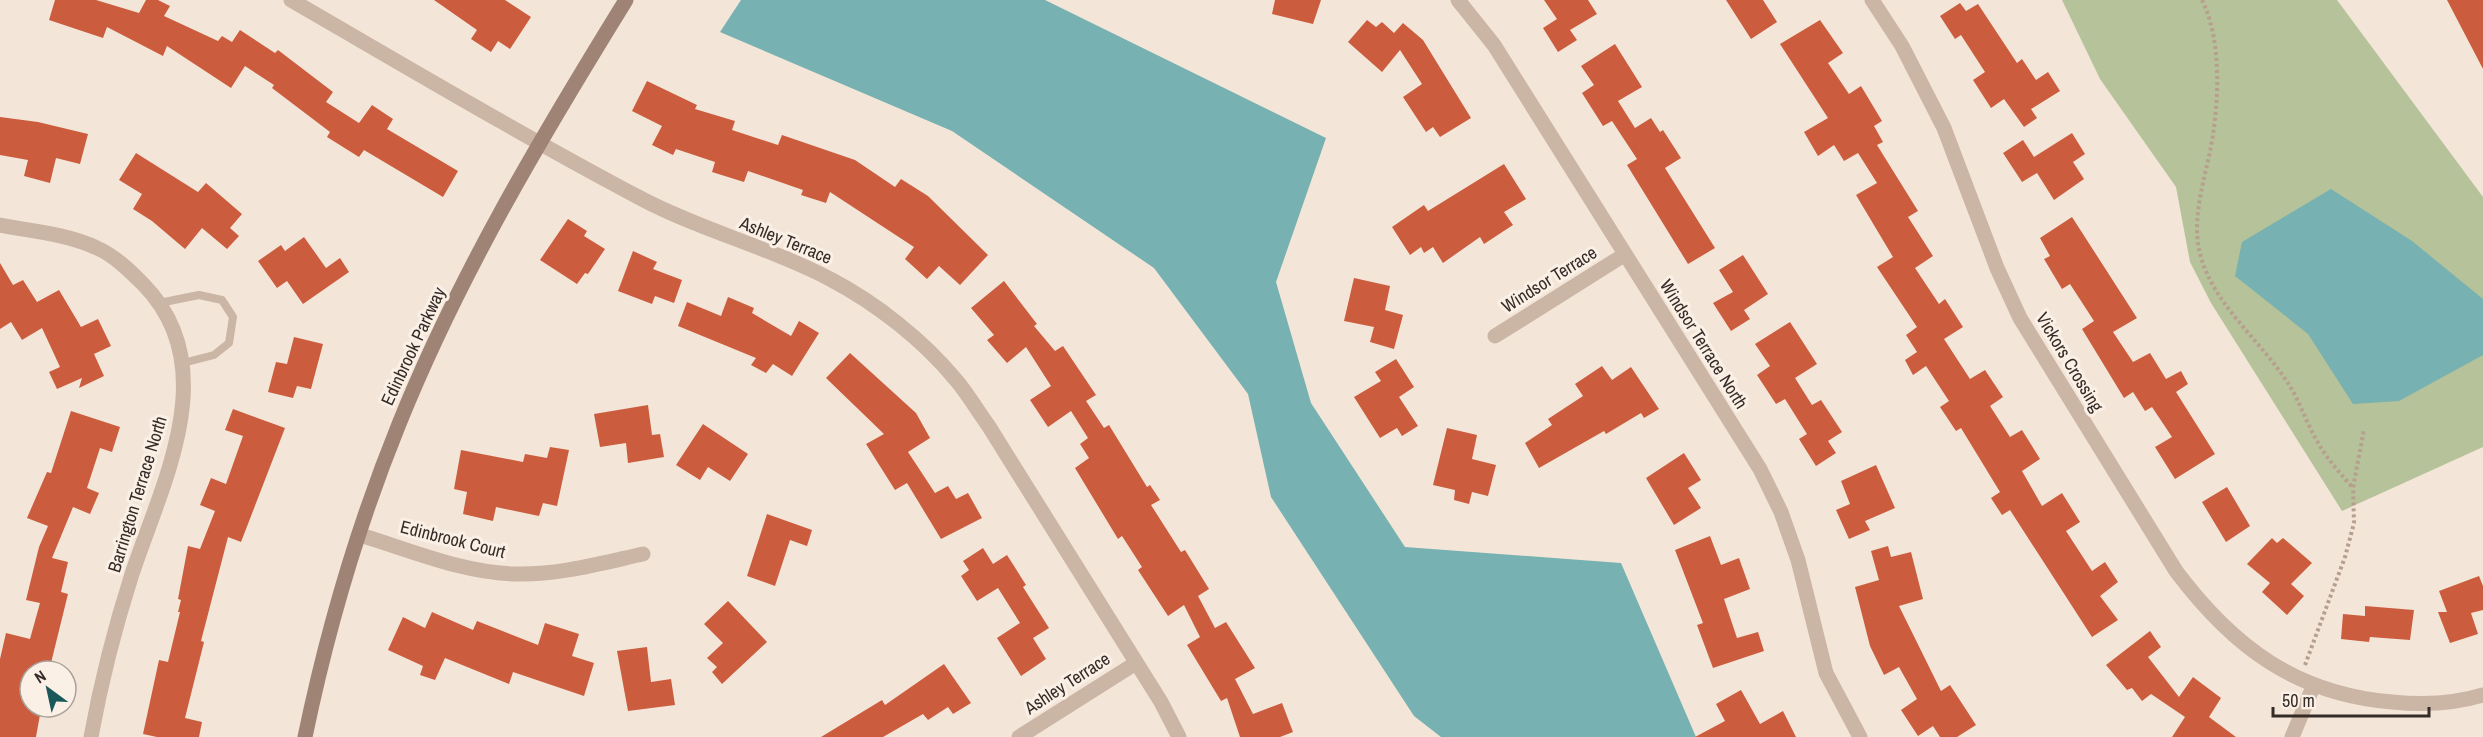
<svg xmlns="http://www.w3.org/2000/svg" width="2483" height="737" viewBox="0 0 2483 737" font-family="'Archivo Narrow',sans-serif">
  <rect width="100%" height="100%" fill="#f3e6d9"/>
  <path fill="#b6c299" d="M 2062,0 L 2337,0 L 2483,197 L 2483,447 L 2342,511 L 2211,303 L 2190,262 L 2176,187 L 2100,79 Z"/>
  <path fill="#77b1b1" d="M 741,0 L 1045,0 L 1326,138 L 1276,282 L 1311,403 L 1405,547 L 1621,563 L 1696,737 L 1441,737 L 1414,716 L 1271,497 L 1248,394 L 1154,268 L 952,131 L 720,32 Z
    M 2331,189 L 2412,241 L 2483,299 L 2483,355 L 2399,401 L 2353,404 L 2308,334 L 2235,276 L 2242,242 Z"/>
  <path fill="#cc5c3e" d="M 55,0 L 96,0 L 139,13 L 146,0 L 158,0 L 170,6 L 164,16 L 218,41 L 222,36 L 232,42 L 240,30 L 275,53 L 278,50 L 333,92 L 326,102 L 359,123 L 372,105 L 393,119 L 387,129 L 458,171 L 443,197 L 364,150 L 359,157 L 327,137 L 330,132 L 272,88 L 274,85 L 245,66 L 231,88 L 167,46 L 163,56 L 107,27 L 103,38 L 49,20 Z
    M 434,0 L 505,0 L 531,17 L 510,49 L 498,41 L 491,52 L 471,39 L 477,30 Z
    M 1275,0 L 1321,0 L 1313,24 L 1272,14 Z
    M 1544,0 L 1588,0 L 1597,14 L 1570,30 L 1577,40 L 1558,52 L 1543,28 L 1557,19 Z
    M 1726,0 L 1763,0 L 1777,22 L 1751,39 Z
    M 2447,0 L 2483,0 L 2483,69 Z
    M 1960,3 L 1966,11 L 1978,4 L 2017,63 L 2022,59 L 2036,80 L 2048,72 L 2060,91 L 2031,109 L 2037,118 L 2024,127 L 2004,99 L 1991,108 L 1973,80 L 1985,72 L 1961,35 L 1955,39 L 1940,16 Z
    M 1367,20 L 1376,27 L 1382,22 L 1394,33 L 1403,23 L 1423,40 L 1471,118 L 1440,137 L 1433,127 L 1426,132 L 1403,97 L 1422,84 L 1400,50 L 1382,72 L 1348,42 Z
    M 1820,20 L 1843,53 L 1828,63 L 1849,94 L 1861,86 L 1882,121 L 1874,126 L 1883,142 L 1877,145 L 1918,211 L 1908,217 L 1933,256 L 1915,268 L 1939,304 L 1945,299 L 1963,327 L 1944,339 L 1970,379 L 1985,370 L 2003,397 L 1990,406 L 2010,437 L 2022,430 L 2040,459 L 2022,471 L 2042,506 L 2062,493 L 2080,522 L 2066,531 L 2092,571 L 2105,562 L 2118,582 L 2100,596 L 2118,620 L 2092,637 L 2010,510 L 2002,515 L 1991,498 L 2000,492 L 1961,428 L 1956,431 L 1940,407 L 1949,401 L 1926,366 L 1913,375 L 1905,360 L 1917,352 L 1906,335 L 1917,327 L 1877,267 L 1893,257 L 1856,195 L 1877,183 L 1858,153 L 1844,161 L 1834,145 L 1818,156 L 1804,132 L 1828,118 L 1780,44 Z
    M 1615,44 L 1642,87 L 1618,101 L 1635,128 L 1651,118 L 1660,132 L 1663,130 L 1681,158 L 1665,168 L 1715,248 L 1688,264 L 1627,165 L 1637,159 L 1612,121 L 1603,126 L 1582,93 L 1594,85 L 1581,66 Z
    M 647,81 L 697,105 L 695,109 L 735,121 L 732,130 L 778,145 L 782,135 L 855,160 L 895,187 L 901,179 L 928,196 L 988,255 L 960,285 L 939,266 L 927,279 L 905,259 L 914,247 L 830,192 L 826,203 L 801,195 L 803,190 L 748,171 L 744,182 L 712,172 L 715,162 L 676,149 L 673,155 L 652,145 L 662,126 L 632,111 Z
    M 0,117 L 38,122 L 88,134 L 80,164 L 56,158 L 50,183 L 24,176 L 28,160 L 0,155 Z
    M 2072,133 L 2085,154 L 2073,162 L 2084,179 L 2054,200 L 2037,173 L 2022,182 L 2003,153 L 2023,140 L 2034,157 Z
    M 136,153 L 198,192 L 206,183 L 242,214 L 230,228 L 239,236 L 227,249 L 202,228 L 185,249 L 152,221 L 133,209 L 142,194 L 119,180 Z
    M 1504,164 L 1526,199 L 1504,212 L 1513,225 L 1484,244 L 1480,237 L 1443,263 L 1433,247 L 1424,253 L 1421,247 L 1410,255 L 1392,227 L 1424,205 L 1428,211 Z
    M 2072,217 L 2137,318 L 2113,332 L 2133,362 L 2150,353 L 2166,379 L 2181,371 L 2188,384 L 2176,392 L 2215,454 L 2175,479 L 2155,447 L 2172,437 L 2152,407 L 2145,411 L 2133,392 L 2124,398 L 2082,329 L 2094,321 L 2070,284 L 2062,289 L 2044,259 L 2050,256 L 2040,238 Z
    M 568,219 L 587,231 L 584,236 L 605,249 L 588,274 L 585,273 L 577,284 L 540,260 Z
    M 304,237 L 326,268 L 340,258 L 349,272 L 303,304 L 287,281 L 277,288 L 258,261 L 281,245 L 285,251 Z
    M 633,251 L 657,262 L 653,269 L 682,280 L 674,303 L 655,296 L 652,304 L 618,291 Z
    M 1743,255 L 1768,294 L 1744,310 L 1750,319 L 1731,331 L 1713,303 L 1733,292 L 1719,270 Z
    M 0,263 L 13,285 L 23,280 L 37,302 L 59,290 L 81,327 L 98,319 L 111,346 L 94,354 L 104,376 L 79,388 L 82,378 L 57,389 L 49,372 L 60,367 L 42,328 L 22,340 L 11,322 L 0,329 Z
    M 1354,278 L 1390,286 L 1385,310 L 1403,315 L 1394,349 L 1370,342 L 1374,327 L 1344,321 Z
    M 1004,281 L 1037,324 L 1034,326 L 1055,351 L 1063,346 L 1096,395 L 1086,401 L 1104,428 L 1109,425 L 1147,487 L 1150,485 L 1160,500 L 1151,505 L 1181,552 L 1185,550 L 1209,589 L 1198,596 L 1215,628 L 1226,622 L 1255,668 L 1235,679 L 1253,714 L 1282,703 L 1293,732 L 1280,737 L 1240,737 L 1227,698 L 1221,701 L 1187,645 L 1200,637 L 1184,605 L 1168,616 L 1138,570 L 1142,567 L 1122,536 L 1118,539 L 1075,468 L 1089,458 L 1080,444 L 1088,438 L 1071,411 L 1048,427 L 1030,400 L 1051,386 L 1026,347 L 1007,363 L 987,340 L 994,335 L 971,308 Z
    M 728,297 L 754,308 L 752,313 L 791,336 L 799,321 L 819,333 L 792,376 L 773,364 L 766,373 L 751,365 L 756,358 L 678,326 L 687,302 L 721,316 Z
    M 1790,322 L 1817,364 L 1795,378 L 1812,405 L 1821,400 L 1842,432 L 1828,441 L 1836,453 L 1816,466 L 1799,439 L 1807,434 L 1785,399 L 1776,404 L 1757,375 L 1770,366 L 1755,344 Z
    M 294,337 L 323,344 L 311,389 L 297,386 L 293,398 L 268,392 L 276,362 L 287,364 Z
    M 850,353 L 916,413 L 930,438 L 908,452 L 935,493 L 948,486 L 956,499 L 968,493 L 982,518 L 941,539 L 907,483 L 895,490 L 866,444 L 884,434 L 826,378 Z
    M 1396,359 L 1414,387 L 1399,397 L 1418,426 L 1402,436 L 1397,428 L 1380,438 L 1354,397 L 1381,381 L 1375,372 Z
    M 1602,366 L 1612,380 L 1631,367 L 1659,409 L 1644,418 L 1641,413 L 1606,434 L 1604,431 L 1539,468 L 1525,443 L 1552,425 L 1548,419 L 1583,396 L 1575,384 Z
    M 648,405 L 652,435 L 660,434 L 664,457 L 628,463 L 626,443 L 600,447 L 594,414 Z
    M 233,409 L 285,428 L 241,542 L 228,537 L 201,641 L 204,642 L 185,718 L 202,722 L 199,737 L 157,737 L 143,734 L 159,660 L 168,662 L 180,612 L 178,612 L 181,600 L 178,599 L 188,546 L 200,549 L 215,511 L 200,505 L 211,478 L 226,484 L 243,436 L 225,430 Z
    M 71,411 L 120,427 L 112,452 L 100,448 L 87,488 L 99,493 L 90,514 L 73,507 L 52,558 L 68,562 L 61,592 L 68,594 L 49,671 L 30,671 L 30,707 L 41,709 L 36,737 L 0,737 L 0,659 L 6,633 L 30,639 L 40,603 L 26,600 L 39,547 L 48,526 L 27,518 L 47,472 L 51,473 Z
    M 703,424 L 748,454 L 730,481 L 708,467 L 700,480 L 676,465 Z
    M 1447,428 L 1477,435 L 1472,459 L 1496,465 L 1488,496 L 1472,492 L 1469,504 L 1454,500 L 1455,490 L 1433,485 Z
    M 550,447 L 569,450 L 557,506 L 543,503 L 539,516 L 496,507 L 493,521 L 463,514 L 467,492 L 454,489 L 461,450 L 523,462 L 525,454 L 547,458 Z
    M 1684,453 L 1701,480 L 1688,488 L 1701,508 L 1674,525 L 1646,478 Z
    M 1876,465 L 1895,508 L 1865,521 L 1870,530 L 1849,539 L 1836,510 L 1850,504 L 1841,481 Z
    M 2227,487 L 2250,526 L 2226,542 L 2202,502 Z
    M 767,514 L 812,530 L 807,546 L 790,540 L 775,586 L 747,576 Z
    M 1710,536 L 1721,565 L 1739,558 L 1750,589 L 1724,599 L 1737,638 L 1758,632 L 1764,651 L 1713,668 L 1697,625 L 1703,623 L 1675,550 Z
    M 2272,538 L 2277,543 L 2283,538 L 2312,563 L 2291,584 L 2304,596 L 2287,615 L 2262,592 L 2270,583 L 2247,564 Z
    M 1888,546 L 1891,557 L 1911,552 L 1923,599 L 1899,606 L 1941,691 L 1950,685 L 1976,725 L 1957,737 L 1940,737 L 1933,726 L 1918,736 L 1901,710 L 1917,699 L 1899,667 L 1884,675 L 1870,646 L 1855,587 L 1879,580 L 1871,551 Z
    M 983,548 L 993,564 L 1007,555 L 1026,585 L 1023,587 L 1049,628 L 1033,638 L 1046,659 L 1021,676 L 997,638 L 1020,623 L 998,588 L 977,601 L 961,576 L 969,570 L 963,561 Z
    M 2479,576 L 2483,586 L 2483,610 L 2471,613 L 2478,634 L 2450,643 L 2438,612 L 2447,612 L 2439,591 Z
    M 728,601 L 767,642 L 722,684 L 712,672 L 717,667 L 707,658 L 723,643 L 704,624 Z
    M 2365,606 L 2414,610 L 2410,640 L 2370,637 L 2369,642 L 2341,639 L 2343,614 L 2365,616 Z
    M 432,612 L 473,630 L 477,621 L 538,645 L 545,623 L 579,634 L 572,656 L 594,663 L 584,696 L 513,672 L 509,684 L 445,658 L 435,680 L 420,675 L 423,666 L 388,650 L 403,617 L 425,628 Z
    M 2150,631 L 2161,647 L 2148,657 L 2179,697 L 2193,677 L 2221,698 L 2209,717 L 2236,737 L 2172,737 L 2185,717 L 2151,694 L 2142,701 L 2132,688 L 2127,690 L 2106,665 Z
    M 647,647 L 651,682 L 671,679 L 675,705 L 628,711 L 617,651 Z
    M 944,664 L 971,703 L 953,714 L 948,707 L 928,720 L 923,714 L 883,737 L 821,737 L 882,700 L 885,705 Z
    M 1741,690 L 1760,724 L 1783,711 L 1796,737 L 1695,737 L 1725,721 L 1716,704 Z"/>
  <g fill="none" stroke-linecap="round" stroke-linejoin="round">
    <path stroke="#b79f8f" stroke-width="4" stroke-dasharray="3 3" stroke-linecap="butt" d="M 2202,0 C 2221,39 2219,93 2213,135 C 2208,167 2197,197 2197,230 C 2198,296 2260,336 2291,388 C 2301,405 2307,424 2317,441 C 2327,459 2340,473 2353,488
      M 2305,665 L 2345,557 L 2354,523 L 2353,488 L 2364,429"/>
    <path stroke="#cbb5a5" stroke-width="8" d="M 159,303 L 199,295 L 222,300 L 233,317 L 229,343 L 214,355 L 183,363"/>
    <path stroke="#cbb5a5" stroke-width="15" d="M 291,0 C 407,67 523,136 642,199 C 703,231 769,247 830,279 C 876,303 923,340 956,380 C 968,394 977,410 988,425 L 1161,702 L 1179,737
      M 1458,0 L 1494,45 L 1760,469 L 1781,512 L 1798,560 L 1826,673 L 1860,737
      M 1872,0 L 1902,46 L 1944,128 L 1997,268 L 2020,318 L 2176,571 C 2233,647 2296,694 2392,702 C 2422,705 2454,704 2483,695
      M 0,225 C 31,231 68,234 97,248 C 115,256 130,271 143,284 C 225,367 162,483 132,574 C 115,627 101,682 91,737
      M 1495,336 L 1624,255
      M 360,535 C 410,550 463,573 516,574 C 559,575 602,563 643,554
      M 1019,737 L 1136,663
      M 2292,737 L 2313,687"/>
    <path stroke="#9f8476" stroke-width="15" d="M 305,737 C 327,631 358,525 399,424 C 459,275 542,136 626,0"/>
  </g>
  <g text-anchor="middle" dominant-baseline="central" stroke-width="6" stroke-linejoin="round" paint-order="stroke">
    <g font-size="18" fill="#362b27" stroke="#faf0e6">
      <text transform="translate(786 240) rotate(22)">Ashley Terrace</text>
      <text transform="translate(1549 279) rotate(-32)">Windsor Terrace</text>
      <text transform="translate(1704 344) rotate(58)">Windsor Terrace North</text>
      <text transform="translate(413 346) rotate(-65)">Edinbrook Parkway</text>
      <text transform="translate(2070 362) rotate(59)">Vickors Crossing</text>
      <text transform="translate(137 494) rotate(-73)">Barrington Terrace North</text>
      <text transform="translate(453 539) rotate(14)">Edinbrook Court</text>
      <text transform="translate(1067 683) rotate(-33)">Ashley Terrace</text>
    </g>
  </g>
  <g transform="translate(48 689) rotate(327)"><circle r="28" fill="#faf0e6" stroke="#aca19a" stroke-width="1.5"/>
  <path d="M0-4.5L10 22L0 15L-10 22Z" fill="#1a585a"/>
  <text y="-9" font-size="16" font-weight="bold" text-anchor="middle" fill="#362b27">N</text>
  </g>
  <path d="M2273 707v9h156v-9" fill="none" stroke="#362b27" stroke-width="3"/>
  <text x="2282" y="707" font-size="18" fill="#362b27" stroke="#faf0e6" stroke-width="4.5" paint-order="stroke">50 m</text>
</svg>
